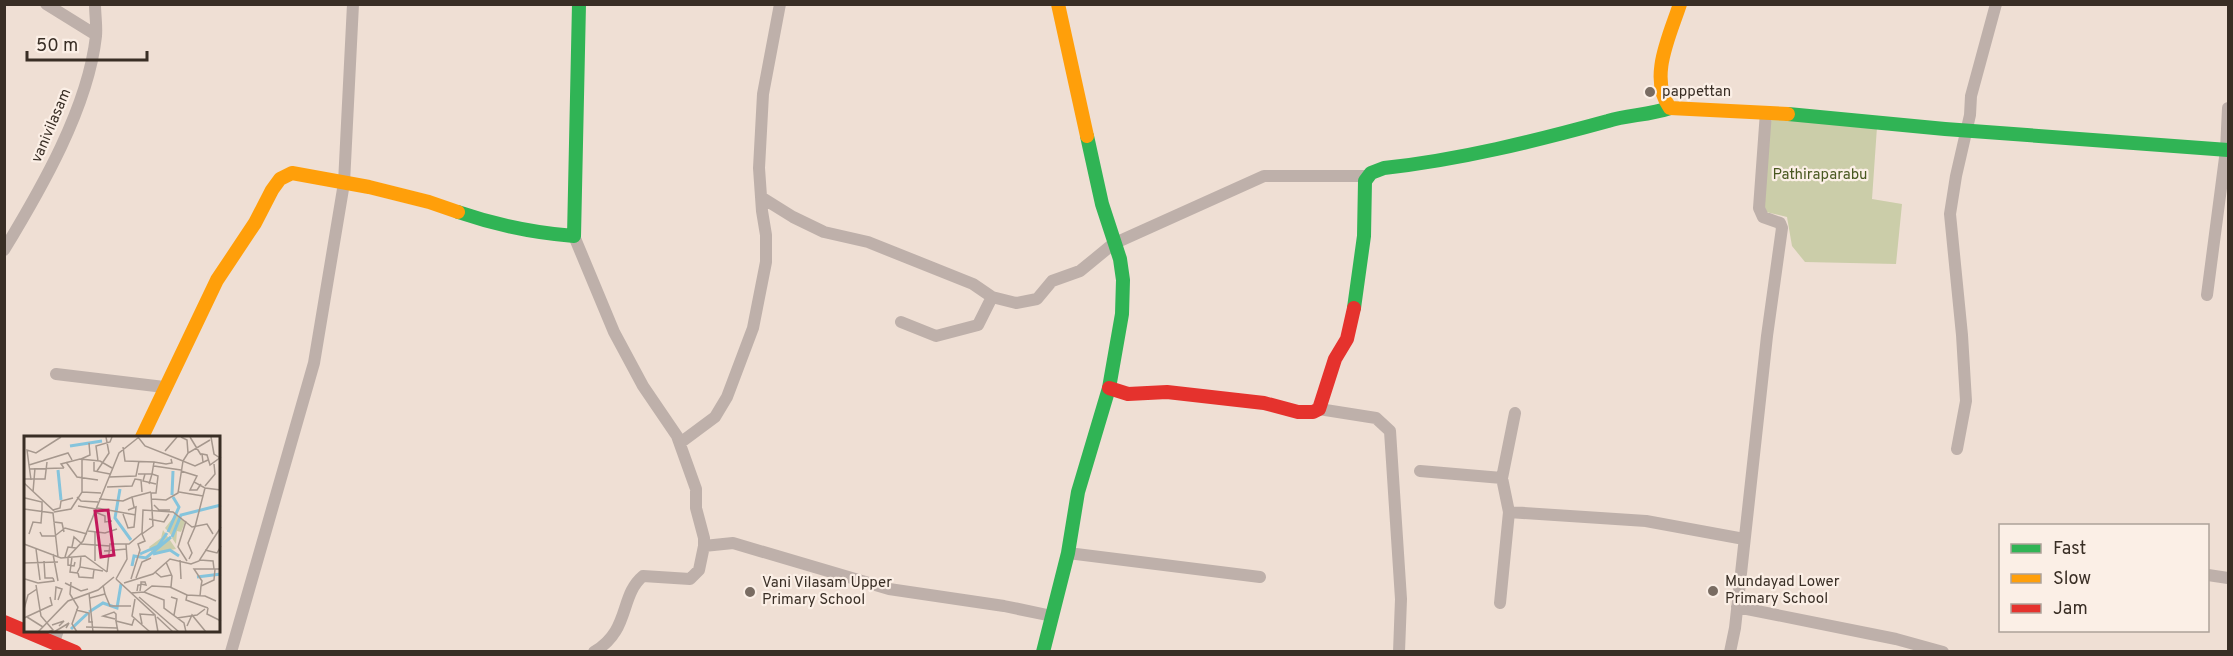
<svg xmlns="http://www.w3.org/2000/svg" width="2233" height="656" viewBox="0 0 2233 656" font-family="Overpass,sans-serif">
  <rect width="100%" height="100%" fill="#efdfd4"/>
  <path fill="#cbcda9" d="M 1773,118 L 1877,127 L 1872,199 L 1902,204 L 1896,264 L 1805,262 L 1792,246 L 1787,217 L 1766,212 L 1764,202 L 1769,124 Z"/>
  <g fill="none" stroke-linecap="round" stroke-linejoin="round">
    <path stroke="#beb0aa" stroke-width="12" d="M 46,4 L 96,35
      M 761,197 L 793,217 L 824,232 L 868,242 L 973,284 L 992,297 L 1016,303 L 1037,299 L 1052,281 L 1080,271 L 1113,244 L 1264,176 L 1367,176
      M 574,236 L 614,332 L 643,386 L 677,436 L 696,489 L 696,508 L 704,538 L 704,546 L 699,570 L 690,579 L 643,576 C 619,596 631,630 594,652
      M 4,250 C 41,189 88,108 96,36 C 97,26 95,15 95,4
      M 2207,295 L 2226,150 L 2228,108
      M 901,322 L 936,336 L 978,325 L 992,297
      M 56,374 L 164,387
      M 1319,409 L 1376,418 L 1390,431 L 1401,599 L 1399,652
      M 680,443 L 715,417 L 727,397 L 753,328 L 766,262 L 766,235 L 762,211 L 759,168 L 763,94 L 780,4
      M 1957,449 L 1966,401 L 1962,335 L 1950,214 L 1956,176 L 1970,115 L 1971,96 L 1996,4
      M 1420,471 L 1502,478 L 1509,512 L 1646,521 L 1744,539
      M 1502,478 L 1515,413
      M 704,546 L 733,543 L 889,589 L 1004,606 L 1052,616
      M 1068,553 L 1260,577
      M 2208,575 L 2228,578
      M 1500,603 L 1509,512
      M 1737,607 L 1896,639 L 1943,652
      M 54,642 L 58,630
      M 231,652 L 314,363 L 344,183 L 353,4
      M 1730,652 L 1735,628 L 1767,336 L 1782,228 L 1780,223 L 1763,217 L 1759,208 L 1766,112"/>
    <path stroke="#30b455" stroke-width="14" d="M 1788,114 L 1945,129 L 2228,150
      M 458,212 C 496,225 534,233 574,236 L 579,4
      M 1354,308 L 1364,236 L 1365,181 L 1371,173 L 1384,168 C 1459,160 1535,141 1608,121 C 1628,115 1649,115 1670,108
      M 1043,652 L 1068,553 L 1078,492 L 1109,388 L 1122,314 L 1123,280 L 1120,259 L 1102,204 L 1087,136"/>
    <path stroke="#ff9f0a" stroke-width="14" d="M 1058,4 L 1087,136
      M 1680,4 C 1670,35 1648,78 1670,108 L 1788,114
      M 142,437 L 217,280 L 255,223 L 272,190 L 280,179 L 292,173 L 369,187 L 429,202 L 458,212"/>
    <path stroke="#e5322d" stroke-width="14" d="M 1109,388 L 1128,394 L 1167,392 L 1264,403 L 1298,412 L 1313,412 L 1319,409 L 1335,359 L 1347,339 L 1354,308
      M 4,622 L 75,652"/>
  </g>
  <g fill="#796c62" stroke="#fbefe6" stroke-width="2">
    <circle cx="1650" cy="92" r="6"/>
    <circle cx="1713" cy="591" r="6"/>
    <circle cx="750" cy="592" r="6"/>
  </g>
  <g text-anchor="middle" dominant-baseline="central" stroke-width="4.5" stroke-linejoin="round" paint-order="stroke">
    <g font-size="15" fill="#392e25" stroke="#fbefe6" text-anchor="start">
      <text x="1662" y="92">pappettan</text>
      <text x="1725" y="582">Mundayad Lower<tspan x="1725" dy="17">Primary School</tspan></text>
      <text x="762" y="583">Vani Vilasam Upper<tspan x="762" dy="17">Primary School</tspan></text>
    </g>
    <g font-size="15" fill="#392e25" stroke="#fbefe6">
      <text transform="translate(52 126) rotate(-67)">vanivilasam</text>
    </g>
    <g font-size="15" fill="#495820" stroke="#fbefe6">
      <text x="1820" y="175">Pathiraparabu</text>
    </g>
  </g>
  <g transform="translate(24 436)">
    <rect width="196" height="196" fill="#efdfd4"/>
    <path d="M 152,78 L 161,86 L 157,96 L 153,95 L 152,108 L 148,102 L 151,95 L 148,100 L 141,92 ZM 139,94 L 152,113 L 128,117 L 125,111 L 137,102 Z" fill="#cbcda9"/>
    <path fill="none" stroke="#85c4dc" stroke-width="3" d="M 46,10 L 78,5M 34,34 L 37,64M 96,53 L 91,82 L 107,104M 148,59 L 149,35M 144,96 L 155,71 L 149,61M 148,101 L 157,79 L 197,69M 116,118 L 134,110 L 143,97M 129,118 L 146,114 L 155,120M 108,130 L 110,120 L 122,122 L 147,101M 173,141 L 197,138M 65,176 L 79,167 L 93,172 L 97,148M 47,193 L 64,177"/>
    <path fill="none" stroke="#a6988e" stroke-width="1.5" d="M 114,1 L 121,10 L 159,25 L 164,17 L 186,4M 157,1 L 163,4 L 164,17M 166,1 L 177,19M 187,1 L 190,18 L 196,22M 99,11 L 101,25 L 130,26 L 128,38 L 134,40 L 132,57 L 127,57 L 129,90 L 118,98 L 121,105 L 114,108 L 116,114 L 107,143M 141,15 L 153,1M 57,23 L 66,19 L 65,7M 74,25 L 72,10 L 86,6 L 88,1M 42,26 L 53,41 L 74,44M 70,26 L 70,35 L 86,38M 130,26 L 142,28 L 148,27 L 147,23M 179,26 L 178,18 L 183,19 L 186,29 L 197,21M 5,29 L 44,17 L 48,24M 130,30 L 157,34M 40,32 L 37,28 L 56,23 L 76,25 L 88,32M 5,33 L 40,32M 73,35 L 85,17 L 82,1M 157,35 L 173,40 L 170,46 L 181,52 L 197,54M 114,38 L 128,38 L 125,48M 121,38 L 119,45 L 132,48M 85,41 L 112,40 L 115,25M 0,43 L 21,43 L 23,26M 7,44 L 3,14 L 12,17 L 37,1M 170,46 L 166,54 L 173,54 L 177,48M 0,47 L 30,75M 181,50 L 191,38 L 190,28M 83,51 L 108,50 L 111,43 L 117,44 L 118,56M 9,56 L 11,32M 58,56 L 58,23M 155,56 L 179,60M 53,61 L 57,65 L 74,66M 1,62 L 18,66 L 18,74M 75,63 L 99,65 L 108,61M 128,63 L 142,64 L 154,57 L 159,25 L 171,30 L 184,24M 130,69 L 135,74 L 146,74M 54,70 L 72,73M 110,71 L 108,61 L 127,56M 73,72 L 112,79M 0,73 L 29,77 L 30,86 L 38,87 L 40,96M 29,74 L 36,72 L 37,65 L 49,62M 30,76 L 47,73 L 58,56 L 77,57M 71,76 L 81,80 L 81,86 L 88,85M 99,78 L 104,92 L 110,91 L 112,71 L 104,74M 125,83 L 140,86 L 145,78M 162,85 L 154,111 L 163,125M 30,86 L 34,121M 171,91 L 181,52M 64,95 L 81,97 L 93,93M 16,96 L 18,100 L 32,100M 71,96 L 71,125M 5,98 L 9,86 L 17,87 L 18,74M 32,99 L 41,92 L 63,98M 0,108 L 37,122 L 61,120 L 83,136M 57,108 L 86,110M 48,111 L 50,101 L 58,108M 12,113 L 16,144M 181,114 L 193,117 L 197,110M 80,115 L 103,113M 29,118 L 34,145M 57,120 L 56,131 L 79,135M 41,121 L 44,111 L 52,112M 44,121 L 44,129 L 50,130 L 51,126M 44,121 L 59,105 L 95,17 L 115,1M 48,121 L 46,136 L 53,137 L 56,131M 165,123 L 168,117 L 164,107 L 171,91M 156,124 L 157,143M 176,124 L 189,125 L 190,133M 20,125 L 21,142 L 29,142M 142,126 L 148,140 L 147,151M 0,127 L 34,126M 83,136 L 86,108 L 105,108 L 118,97 L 119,74 L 149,76 L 168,91 L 183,88 L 189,98M 131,136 L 137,141 L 147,139M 54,137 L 55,141 L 69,142 L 70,133M 112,142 L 118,126 L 127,122M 1,143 L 14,147 L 30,145 L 29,142M 92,143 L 103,123 L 102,108M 92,143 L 131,179 L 134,196M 47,146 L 46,158 L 54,171 L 48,188 L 53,196M 41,147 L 57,155 L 64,153M 100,147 L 129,138 L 146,123 L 167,128 L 175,125 L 197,91M 12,149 L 17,180 L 29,194 L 24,196M 177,150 L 178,145 L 170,133 L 197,133M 113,155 L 114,149 L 116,149 L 117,148 L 122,149 L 121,146 L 117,146 L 117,148 L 116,155M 120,156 L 140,164 L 140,172 L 160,187 L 162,196M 65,157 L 69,196M 107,157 L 120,156 L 128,150 L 146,151 L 163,159 L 162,164 L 184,172M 81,158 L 86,170 L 107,170M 163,159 L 181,160 L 192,165M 176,160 L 177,150 L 190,144 L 191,133M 115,161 L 155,196M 147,161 L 153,163 L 150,179M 66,162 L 81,158 L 79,149M 111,163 L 108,180 L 126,196M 31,164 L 32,151 L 38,153 L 34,164M 184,172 L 183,178 L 197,185M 0,173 L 4,159 L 13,153M 52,174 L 65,177 L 65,186 L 69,186M 3,181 L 19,191M 133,181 L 149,196M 0,182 L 28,169 L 26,161M 153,182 L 173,179 L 181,173M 91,183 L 79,180 L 90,176 L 92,178 L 92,185M 118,188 L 116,178 L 130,179M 28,189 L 40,185 L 35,190M 163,190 L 168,179 L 182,196M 62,191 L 93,192M 14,196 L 44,165 L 74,154 L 90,141M 30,196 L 45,187 L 42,192M 94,196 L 92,185 L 108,189 L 110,183"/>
    <path fill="#c2185b" fill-opacity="0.15" stroke="#c2185b" stroke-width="3" d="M 84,74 L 90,119 L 77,121 L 71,75 Z"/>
    <rect width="196" height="196" fill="none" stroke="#392e25" stroke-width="3"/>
  </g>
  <rect width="2233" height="656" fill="none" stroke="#392e25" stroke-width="12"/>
  <rect x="1999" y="524" width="210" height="108" fill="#fbefe6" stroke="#ada299" stroke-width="1.5"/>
  <rect x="2011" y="544" width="30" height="9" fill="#30b455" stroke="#ada299" stroke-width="1.5"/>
  <text x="2053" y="554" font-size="18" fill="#392e25">Fast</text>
  <rect x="2011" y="574" width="30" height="9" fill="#ff9f0a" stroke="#ada299" stroke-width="1.5"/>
  <text x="2053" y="584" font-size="18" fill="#392e25">Slow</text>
  <rect x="2011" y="604" width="30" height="9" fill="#e5322d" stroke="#ada299" stroke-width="1.5"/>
  <text x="2053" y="614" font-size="18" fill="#392e25">Jam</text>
  <path d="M27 51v9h120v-9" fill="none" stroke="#392e25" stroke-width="3"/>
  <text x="36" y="51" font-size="18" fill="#392e25" stroke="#fbefe6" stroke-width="4.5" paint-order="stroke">50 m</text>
</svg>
